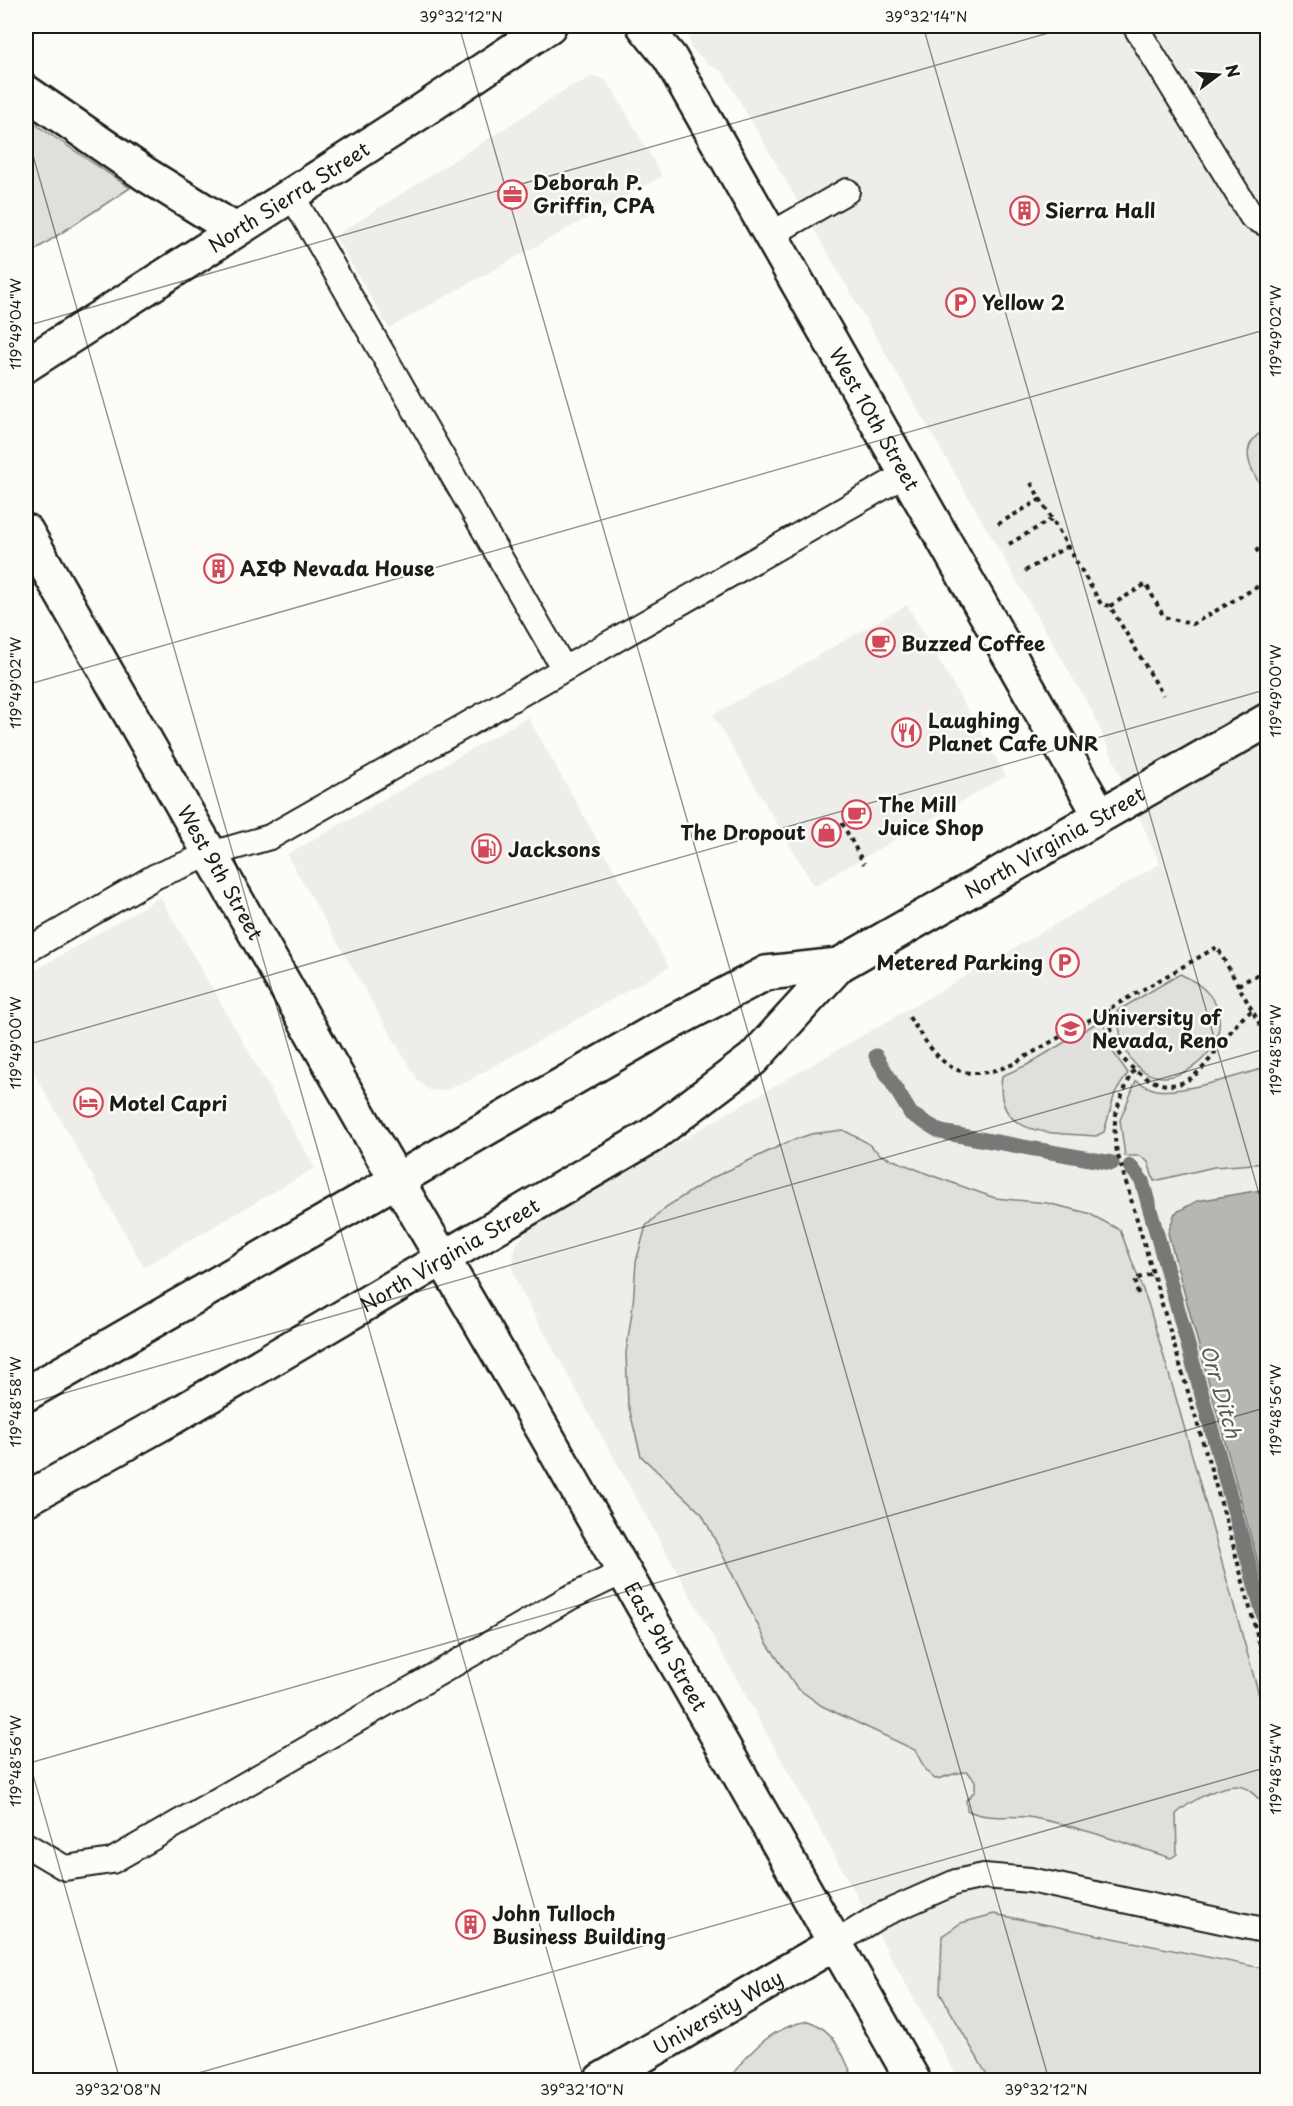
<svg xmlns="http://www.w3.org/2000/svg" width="1293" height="2106" viewBox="0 0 1293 2106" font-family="'Playpen Sans',sans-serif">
  <rect width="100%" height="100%" fill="#fdfcf7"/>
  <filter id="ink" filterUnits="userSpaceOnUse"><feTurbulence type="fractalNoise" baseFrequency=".0167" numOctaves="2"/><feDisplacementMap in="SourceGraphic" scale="12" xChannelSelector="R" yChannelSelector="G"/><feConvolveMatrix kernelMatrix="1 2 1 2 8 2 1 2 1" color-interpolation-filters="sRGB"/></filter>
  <g filter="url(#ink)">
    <path fill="#eeede9" d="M 686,26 L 1267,26 L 1267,2080 L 959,2080 L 519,1287 L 512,1267 L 516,1245 L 532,1226 L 1160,864 L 1092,711 L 723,72 L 709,65 L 691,48 Z
      M 595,76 L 605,80 L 613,90 L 662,176 L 389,328 L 335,236 L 568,88 Z
      M 907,605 L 1006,776 L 814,886 L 713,715 Z
      M 528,717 L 669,967 L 466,1082 L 442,1091 L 429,1090 L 419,1082 L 408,1064 L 287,855 Z
      M 160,897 L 315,1168 L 144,1267 L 26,1059 L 26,976 Z"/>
    <path fill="#e0dfdb" stroke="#7e7e7c" stroke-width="1.5" d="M 26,118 L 130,188 L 26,256 Z
      M 1267,429 L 1268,429 L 1267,497 C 1254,473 1232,447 1267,429 Z
      M 1180,974 C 1293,1024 1128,1156 1117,1011 Z
      M 1103,1019 L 1110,1048 L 1128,1073 L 1115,1093 L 1104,1132 L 1096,1136 C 1053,1132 993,1139 1002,1076 L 1027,1065 Z
      M 1267,1067 L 1267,1163 L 1214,1167 L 1154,1181 L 1148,1162 L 1140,1156 L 1125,1156 L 1120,1120 L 1136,1081 C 1142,1084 1150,1089 1157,1090 C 1182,1094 1242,1075 1267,1067 Z
      M 843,1130 L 866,1142 L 881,1155 L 933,1176 L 995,1198 L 1047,1203 L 1088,1213 L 1120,1230 L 1148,1303 L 1176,1398 L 1264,1713 L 1268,1727 L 1267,1806 C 1260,1801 1253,1792 1245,1788 C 1228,1779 1189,1802 1176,1814 L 1177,1854 L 1171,1858 C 1126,1844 1081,1827 1034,1818 C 1012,1814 987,1821 967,1810 L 966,1800 L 975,1791 L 975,1781 L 968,1772 C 955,1771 947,1778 935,1779 L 926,1771 L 915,1750 L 822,1706 L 797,1688 L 767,1643 L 702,1514 L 641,1456 L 628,1404 L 626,1353 L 633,1305 L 636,1262 L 646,1226 L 666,1207 L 710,1179 L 788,1142 L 811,1134 Z
      M 994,1914 L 1267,1969 L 1267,2080 L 990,2080 L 940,1993 L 942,1936 L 961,1923 Z
      M 808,2021 C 836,2030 843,2055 854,2080 L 728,2080 C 749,2052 771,2027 808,2021 Z"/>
    <path fill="#b7b6b2" stroke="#797876" stroke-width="1.5" d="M 1267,1189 L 1268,1189 L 1267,1596 L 1168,1233 L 1175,1213 L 1197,1201 Z"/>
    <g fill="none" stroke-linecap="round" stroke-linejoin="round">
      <path stroke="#797876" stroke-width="15" d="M 876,1056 L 911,1114 L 941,1132 L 1112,1163
        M 1130,1166 L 1142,1181 L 1268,1631"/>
      <defs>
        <path id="service" d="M 1135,26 L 1252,217 L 1268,225
          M 291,194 L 564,669
          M 772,234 L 847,191
          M 26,951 L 156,876 L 211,854 L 270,837 L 906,474
          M 26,1845 L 65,1868 L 112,1861 L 569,1598 L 623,1572
          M 834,1944 L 879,1916 L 956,1882 L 984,1876 L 1030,1880 L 1268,1931"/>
        <g id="minor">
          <path id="s1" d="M 644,26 L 670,58 L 1100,815"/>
        </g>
        <g id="tertiary">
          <path d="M 26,92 L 145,174 L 235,230"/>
          <path id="s2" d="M 26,531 L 371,1136 L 545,1433 L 913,2080"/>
          <path id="s3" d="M 601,2080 L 834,1944"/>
        </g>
        <g id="secondary">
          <path id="s4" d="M 26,365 L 419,113 L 549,26"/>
        </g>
        <g id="primary">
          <path d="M 26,1394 L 657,1030 L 766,973 L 839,965"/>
          <path id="s5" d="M 26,1499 L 173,1417 L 651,1136 L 753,1059 L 839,965 L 1268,720"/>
        </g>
      </defs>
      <use href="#service" stroke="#1c1c1c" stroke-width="28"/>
      <use href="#minor" stroke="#1c1c1c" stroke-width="38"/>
      <use href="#tertiary" stroke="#1c1c1c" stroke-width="38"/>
      <use href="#secondary" stroke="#1c1c1c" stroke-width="38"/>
      <use href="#primary" stroke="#1c1c1c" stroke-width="38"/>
      <path stroke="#1c1c1c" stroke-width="4" stroke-dasharray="4.5 4.5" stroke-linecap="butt" d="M 1031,483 L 1101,604 L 1110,606 L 1163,695
        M 998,524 L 1041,499
        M 1009,544 L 1052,519
        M 1025,571 L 1068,546
        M 1110,606 L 1146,584 L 1164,617 L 1193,624 L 1264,583 L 1267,568 L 1257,550 L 1268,544
        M 842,823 L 864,864
        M 1238,985 L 1266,970
        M 1108,1009 C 1113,1040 1114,1057 1142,1075 C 1199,1113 1217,1031 1252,1011
        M 909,1017 C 939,1062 954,1087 1011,1065 L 1217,947 L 1268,1039
        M 1134,1070 C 1119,1100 1110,1117 1117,1152 L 1231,1537 L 1268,1676
        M 1138,1294 L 1135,1279 L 1154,1273"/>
      <use href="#service" stroke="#fdfcf7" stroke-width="24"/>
      <use href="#minor" stroke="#fdfcf7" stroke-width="33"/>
      <use href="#tertiary" stroke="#fdfcf7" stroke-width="33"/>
      <use href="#secondary" stroke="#fdfcf7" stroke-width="33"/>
      <use href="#primary" stroke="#fdfcf7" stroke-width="33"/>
    </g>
  </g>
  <path fill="none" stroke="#1c1c1c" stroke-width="1.5" stroke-opacity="0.45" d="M 459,26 L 1049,2080M 923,26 L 1268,1225M 26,131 L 584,2080M 26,326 L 1073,26M 26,685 L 1268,329M 26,1045 L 1268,689M 26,1404 L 1268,1048M 26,1750 L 120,2080M 26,1764 L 1268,1407M 174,2080 L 1268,1767"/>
  <defs>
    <symbol id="office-ring" viewBox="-11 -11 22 22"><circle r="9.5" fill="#fdfcf7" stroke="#d1495b" stroke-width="1.5"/><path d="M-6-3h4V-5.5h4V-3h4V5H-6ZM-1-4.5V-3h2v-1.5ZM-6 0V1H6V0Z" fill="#d1495b"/></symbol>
    <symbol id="building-ring" viewBox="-11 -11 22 22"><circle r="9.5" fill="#fdfcf7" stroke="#d1495b" stroke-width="1.5"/><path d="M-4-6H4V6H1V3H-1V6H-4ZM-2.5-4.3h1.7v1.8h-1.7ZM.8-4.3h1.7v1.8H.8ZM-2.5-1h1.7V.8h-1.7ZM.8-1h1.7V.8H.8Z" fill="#d1495b"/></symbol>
    <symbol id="parking-ring" viewBox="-11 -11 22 22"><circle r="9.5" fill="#fdfcf7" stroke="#d1495b" stroke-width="1.5"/><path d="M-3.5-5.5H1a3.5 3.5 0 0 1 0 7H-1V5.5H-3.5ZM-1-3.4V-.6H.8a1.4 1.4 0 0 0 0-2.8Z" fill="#d1495b"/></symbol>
    <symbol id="cafe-ring" viewBox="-11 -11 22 22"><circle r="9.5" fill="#fdfcf7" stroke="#d1495b" stroke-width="1.5"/><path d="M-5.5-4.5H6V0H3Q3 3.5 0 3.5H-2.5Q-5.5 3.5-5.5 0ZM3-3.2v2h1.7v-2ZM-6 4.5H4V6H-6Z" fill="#d1495b"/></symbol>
    <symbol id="restaurant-ring" viewBox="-11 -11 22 22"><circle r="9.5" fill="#fdfcf7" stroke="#d1495b" stroke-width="1.5"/><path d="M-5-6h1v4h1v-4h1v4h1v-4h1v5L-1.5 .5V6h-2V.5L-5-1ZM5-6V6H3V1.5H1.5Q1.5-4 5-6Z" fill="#d1495b"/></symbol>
    <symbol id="shop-ring" viewBox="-11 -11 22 22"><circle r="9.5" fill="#fdfcf7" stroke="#d1495b" stroke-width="1.5"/><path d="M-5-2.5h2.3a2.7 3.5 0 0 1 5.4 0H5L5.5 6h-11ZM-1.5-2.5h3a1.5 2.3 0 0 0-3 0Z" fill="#d1495b"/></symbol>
    <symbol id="fuel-ring" viewBox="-11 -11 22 22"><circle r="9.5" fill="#fdfcf7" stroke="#d1495b" stroke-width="1.5"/><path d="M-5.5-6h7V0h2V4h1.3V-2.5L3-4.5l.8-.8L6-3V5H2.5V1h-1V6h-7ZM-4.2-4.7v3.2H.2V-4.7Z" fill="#d1495b"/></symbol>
    <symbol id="university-ring" viewBox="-11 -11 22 22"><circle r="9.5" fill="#fdfcf7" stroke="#d1495b" stroke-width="1.5"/><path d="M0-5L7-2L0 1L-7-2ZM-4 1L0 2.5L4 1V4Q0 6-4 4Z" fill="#d1495b"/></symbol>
    <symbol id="hotel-ring" viewBox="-11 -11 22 22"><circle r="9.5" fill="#fdfcf7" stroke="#d1495b" stroke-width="1.5"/><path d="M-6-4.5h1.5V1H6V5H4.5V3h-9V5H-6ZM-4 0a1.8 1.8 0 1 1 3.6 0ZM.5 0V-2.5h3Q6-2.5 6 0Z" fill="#d1495b"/></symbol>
  </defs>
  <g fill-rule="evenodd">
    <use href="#office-ring" x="496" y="178" width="33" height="33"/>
    <use href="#building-ring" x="1008" y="194" width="33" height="33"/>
    <use href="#parking-ring" x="944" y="286" width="33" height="33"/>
    <use href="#building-ring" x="202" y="552" width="33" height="33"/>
    <use href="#cafe-ring" x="864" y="626" width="33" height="33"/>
    <use href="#restaurant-ring" x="890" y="716" width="33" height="33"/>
    <use href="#cafe-ring" x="840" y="798" width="33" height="33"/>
    <use href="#shop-ring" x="810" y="816" width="33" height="33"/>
    <use href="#fuel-ring" x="470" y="832" width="33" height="33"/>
    <use href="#parking-ring" x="1048" y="946" width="33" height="33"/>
    <use href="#university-ring" x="1054" y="1012" width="33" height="33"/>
    <use href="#hotel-ring" x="72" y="1086" width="33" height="33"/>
    <use href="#building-ring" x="454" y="1908" width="33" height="33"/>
  </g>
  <g text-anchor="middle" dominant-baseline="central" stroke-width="5" stroke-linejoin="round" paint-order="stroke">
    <g font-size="20" font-weight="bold" fill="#1c1c1c" stroke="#fdfcf7" text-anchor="start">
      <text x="533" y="182">Deborah P.<tspan x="533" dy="23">Griffin, CPA</tspan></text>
      <text x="1045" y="210">Sierra Hall</text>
      <text x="982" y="302">Yellow 2</text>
      <text x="240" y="568">ΑΣΦ Nevada House</text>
      <text x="901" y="643">Buzzed Coffee</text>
      <text x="928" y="720">Laughing<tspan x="928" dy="23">Planet Cafe UNR</tspan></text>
      <text x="878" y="804">The Mill<tspan x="878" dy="23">Juice Shop</tspan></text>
      <text x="806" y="832" text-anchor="end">The Dropout</text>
      <text x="508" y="849">Jacksons</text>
      <text x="1043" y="962" text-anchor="end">Metered Parking</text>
      <text x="1092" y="1017">University of<tspan x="1092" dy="23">Nevada, Reno</tspan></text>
      <text x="109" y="1103">Motel Capri</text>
      <text x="492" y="1913">John Tulloch<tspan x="492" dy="23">Business Building</tspan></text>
    </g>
    <g font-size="20" fill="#1c1c1c" stroke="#fdfcf7">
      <text stroke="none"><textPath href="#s4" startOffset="312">North Sierra Street</textPath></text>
      <text stroke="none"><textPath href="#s1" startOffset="456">West 10th Street</textPath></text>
      <text stroke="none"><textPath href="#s5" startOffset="1226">North Virginia Street</textPath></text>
      <text stroke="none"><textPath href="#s2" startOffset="393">West 9th Street</textPath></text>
      <text stroke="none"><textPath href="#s5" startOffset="489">North Virginia Street</textPath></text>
      <text stroke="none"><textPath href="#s2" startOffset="1286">East 9th Street</textPath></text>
      <text stroke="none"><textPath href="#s3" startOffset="135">University Way</textPath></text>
    </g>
    <g font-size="21" font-style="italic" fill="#5a5a58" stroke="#fdfcf7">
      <text transform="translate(1222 1391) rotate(74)">Orr Ditch</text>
    </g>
  </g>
  <rect width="1293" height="2106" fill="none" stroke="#fdfcf7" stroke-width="66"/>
  <g transform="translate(1218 75) rotate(74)" stroke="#fdfcf7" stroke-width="4.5" paint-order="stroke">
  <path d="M0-4.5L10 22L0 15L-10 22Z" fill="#1c1c1c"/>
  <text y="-9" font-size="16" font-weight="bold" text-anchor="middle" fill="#1c1c1c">N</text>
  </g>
  <rect x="33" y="33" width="1227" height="2040" fill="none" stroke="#1c1c1c" stroke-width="2"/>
  <g font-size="15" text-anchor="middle" fill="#1c1c1c">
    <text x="461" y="22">39°32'12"N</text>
    <text x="926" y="22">39°32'14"N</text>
    <text transform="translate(16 324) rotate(-90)" y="5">119°49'04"W</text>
    <text transform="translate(1276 331) rotate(-90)" y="5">119°49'02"W</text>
    <text transform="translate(16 683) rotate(-90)" y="5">119°49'02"W</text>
    <text transform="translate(1276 691) rotate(-90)" y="5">119°49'00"W</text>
    <text transform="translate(16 1043) rotate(-90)" y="5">119°49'00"W</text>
    <text transform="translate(1276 1050) rotate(-90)" y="5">119°48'58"W</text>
    <text transform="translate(16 1402) rotate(-90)" y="5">119°48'58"W</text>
    <text transform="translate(1276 1410) rotate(-90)" y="5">119°48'56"W</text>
    <text transform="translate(16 1761) rotate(-90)" y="5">119°48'56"W</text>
    <text transform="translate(1276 1769) rotate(-90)" y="5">119°48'54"W</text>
    <text x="118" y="2095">39°32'08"N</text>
    <text x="582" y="2095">39°32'10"N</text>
    <text x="1046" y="2095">39°32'12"N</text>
  </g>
</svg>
